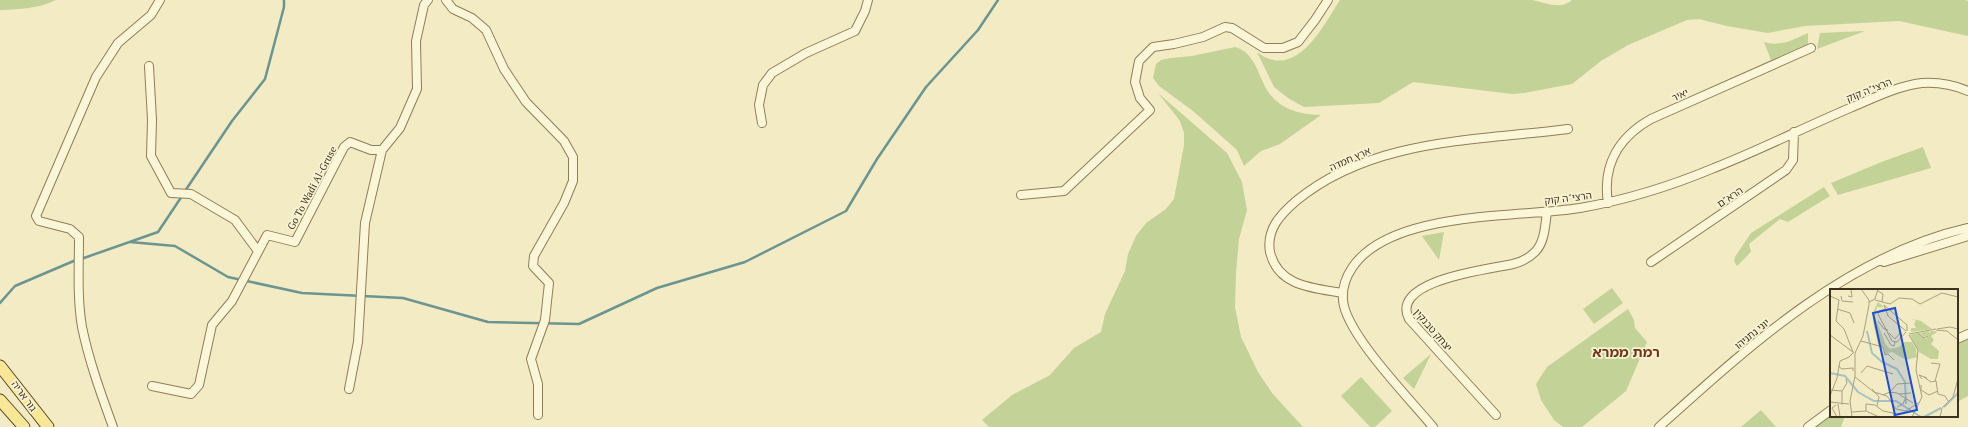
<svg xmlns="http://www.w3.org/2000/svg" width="1968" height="427" viewBox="0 0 1968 427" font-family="'PT Serif','Noto Sans Hebrew',serif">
  <rect width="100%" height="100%" fill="#f2ebc4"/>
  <path fill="#c3d296" d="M 0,0 L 56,0 C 37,9 21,9 0,10 Z
    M 1340,0 L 1532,0 C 1546,3 1561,10 1572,0 L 1965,0 L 1968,1 L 1968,36 L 1899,21 L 1805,26 L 1768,33 L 1727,26 L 1699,19 L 1687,20 L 1628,45 L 1601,61 L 1572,84 L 1524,93 L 1512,94 L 1413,82 L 1379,103 L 1304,107 L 1288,98 L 1274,87 L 1257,52 C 1296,82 1323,26 1340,0 Z
    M 1865,31 L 1817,49 L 1820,33 Z
    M 1808,33 L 1808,44 L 1771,60 L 1764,42 C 1780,47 1793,40 1808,33 Z
    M 1235,47 C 1256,53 1258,77 1269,93 C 1281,110 1302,115 1321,115 L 1280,144 L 1261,151 L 1244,166 L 1237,150 L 1193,111 L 1159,86 L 1153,78 L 1156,64 L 1161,60 L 1171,58 L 1192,56 Z
    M 1158,93 L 1227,153 L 1242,182 L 1247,210 L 1239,239 L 1236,273 L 1235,307 L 1241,337 L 1258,372 L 1272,393 L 1303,427 L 989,427 L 982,420 L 1012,395 L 1050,375 L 1074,348 L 1101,332 L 1105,314 L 1125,271 L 1128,254 L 1136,236 L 1146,223 L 1166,209 L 1174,199 L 1184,145 L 1184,133 L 1180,121 Z
    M 1923,147 L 1931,168 L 1838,195 L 1831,183 L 1884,161 Z
    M 1824,187 L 1830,196 L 1788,222 L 1780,219 L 1749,244 L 1751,252 L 1737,266 L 1734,261 L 1735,257 L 1751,233 Z
    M 1444,232 L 1439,260 L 1422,236 Z
    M 1612,288 L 1623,303 L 1594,324 L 1583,309 Z
    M 1628,309 L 1634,320 L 1635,328 L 1647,342 L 1626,391 L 1582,427 L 1563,427 L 1554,420 L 1541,400 L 1536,384 L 1547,367 Z
    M 1968,337 L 1968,396 L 1957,402 L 1957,341 Z
    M 1431,354 L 1414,389 L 1403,378 Z
    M 1361,377 L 1392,411 L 1375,427 L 1370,427 L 1341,396 Z
    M 1761,410 L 1776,427 L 1741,427 Z
    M 1831,415 L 1831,416 L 1845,416 L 1841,427 L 1815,427 Z"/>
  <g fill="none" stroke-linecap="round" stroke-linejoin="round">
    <path stroke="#6b9590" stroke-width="2.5" d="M 185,191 L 232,121 L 265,79 L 284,7 L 284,0
      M 130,242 L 175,246 L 228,277 L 302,293 L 403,298 L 488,322 L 579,324 L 657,288 L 745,262 L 846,211 L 877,159 L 926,87 L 978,30 L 998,0
      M 81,259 L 158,232 L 182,196
      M 0,303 L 15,286 L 76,260"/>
    <defs>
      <path id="minor" d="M 446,0 L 453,9 L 472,18 L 486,30 L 504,69 L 526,102 L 564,141 L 573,157 L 573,181 L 564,203 L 534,256 L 533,266 L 549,283 L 545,320 L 531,359 L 538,384 L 538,415
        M 149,66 L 152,120 L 151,156 L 171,193 L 191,194 L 235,220 L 258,251
        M 762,123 L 759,105 L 763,85 L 772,73 L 806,53 L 855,31 L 865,11 L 868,0
        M 1021,195 L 1064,191 L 1150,110 L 1140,98 L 1135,82 L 1139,61 L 1153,47 L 1174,44 L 1203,37 L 1225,27 L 1232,28 L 1264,48 L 1283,48 L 1298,42 L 1315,20 L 1328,0
        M 1608,203 C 1602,165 1619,137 1651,119 L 1811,48
        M 1651,262 L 1786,170 L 1793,160 L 1794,132
        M 1884,262 L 1968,236
        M 1343,293 C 1314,288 1278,287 1270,252 C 1266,229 1281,214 1296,201 C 1372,138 1476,141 1568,129
        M 1957,339 L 1968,334
        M 152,386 L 191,394 L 199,385 L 212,325 L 232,301 L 267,235 L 295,242 L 344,147 L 350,142 L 371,150 L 382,150 L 400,128 L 417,89 L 416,41 L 424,5 L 428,0
        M 349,389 L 358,342 L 365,223 L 382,150
        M 1496,415 L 1409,319 C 1389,280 1491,269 1513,264 C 1521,262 1529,258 1535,252 C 1545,242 1545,225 1547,212
        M 113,427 C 101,394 89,361 82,327 C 77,297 79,267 79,237 L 70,229 L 39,221 L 36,216 L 96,77 L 118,43 L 151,15 L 160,0
        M 1433,427 C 1410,399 1345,333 1343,300 C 1342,288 1346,277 1352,268 C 1390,210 1518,218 1580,208 C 1626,200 1671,186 1714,168 C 1760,150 1805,127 1850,108 C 1874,98 1897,86 1922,83 C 1938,82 1954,85 1968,91
        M 1659,427 C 1748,347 1848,255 1968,228
        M 1808,427 L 1831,410"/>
      <path id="major" d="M 0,366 L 48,427
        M 0,400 L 24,427"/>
    </defs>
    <use href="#minor" stroke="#8f7d58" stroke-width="10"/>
    <use href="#major" stroke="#5d492c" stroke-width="13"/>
    <use href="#minor" stroke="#fcf6d8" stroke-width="8"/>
    <use href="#major" stroke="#f9e798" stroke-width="11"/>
  </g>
  <g text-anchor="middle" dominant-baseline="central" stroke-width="3.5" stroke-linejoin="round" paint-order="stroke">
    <g font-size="10" fill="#3e311d" stroke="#f9f3d4">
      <text transform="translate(1869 90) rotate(-22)">הרצי"ה קוק</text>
      <text transform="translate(1680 95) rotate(-24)">יאיר</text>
      <text transform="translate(1350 159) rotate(-24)">ארץ חמדה</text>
      <text transform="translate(312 188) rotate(-62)">Go To Wadi Al-Gruse</text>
      <text transform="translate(1730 197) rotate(-34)">הרא"ם</text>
      <text transform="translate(1568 198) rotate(-7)">הרצי"ה קוק</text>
      <text transform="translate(1433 330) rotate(49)">יצחק טבנקין</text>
      <text transform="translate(1752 334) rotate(-39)">יוני נתניהו</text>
      <text transform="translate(24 396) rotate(54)">גור אריה</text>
    </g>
    <g font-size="14" font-weight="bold" fill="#6f3618" stroke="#f9f3d4">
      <text x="1626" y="351">רמת ממרא</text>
    </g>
  </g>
  <g transform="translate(1830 289)">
    <rect width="128" height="128" fill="#f2ebc4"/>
    <path d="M 48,13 L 54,18 L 47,18 L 45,28 L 56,56 L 60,60 L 69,58 L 74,53 L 82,53 L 86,60 L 87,68 L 76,71 L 62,63 L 55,65 L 54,58 L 48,55 L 43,32 L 44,21 ZM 82,30 L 91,32 L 102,40 L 81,43 L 81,39 L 86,39 L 84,35 L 86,32 ZM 99,42 L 99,44 L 101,42 L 105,42 L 107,43 L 101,47 L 104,51 L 101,55 L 109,62 L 108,70 L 101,70 L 89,63 L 80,46 L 88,44 L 96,50 L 98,46 L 94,48 L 90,44 Z" fill="#c3d296"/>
    <path fill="none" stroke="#a6c5c0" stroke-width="2" d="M 37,42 L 42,64 L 52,73 L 67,80 L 75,93 L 76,115M 0,84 L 15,87 L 28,103 L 44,112 L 66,112 L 91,128M 114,118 L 128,104M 94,128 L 111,119"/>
    <path fill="none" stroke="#aaa181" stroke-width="1" d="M 31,0 L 39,11 L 39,16M 48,2 L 53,5 L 52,13M 0,7 L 9,11 L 6,32 L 14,40 L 23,63M 11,7 L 12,12 L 23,13M 18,7 L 22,8 L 21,0M 45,11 L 60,15 L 69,9 L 82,10 L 90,15 L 112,4 L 128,8M 39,13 L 45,10 L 48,0M 54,16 L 77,36 L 77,42M 54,16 L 58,27 L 76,42M 7,20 L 20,24 L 24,34M 55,20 L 49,22 L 48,25 L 62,52 L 67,53 L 76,43M 48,32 L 54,40 L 58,41M 107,40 L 120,38 L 128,40M 106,41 L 117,42 L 128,51M 54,44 L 61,56 L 64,57 L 65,53M 59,44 L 65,50 L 70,44M 88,44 L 94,49 L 98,47M 79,45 L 106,40M 0,46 L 23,63M 79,46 L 88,61 L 86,81 L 92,108 L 82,128M 31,52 L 53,58 L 55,66 L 58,65 L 64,71M 101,74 L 110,75 L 105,92M 8,77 L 12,80 L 23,79 L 23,82M 31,84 L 37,77 L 63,85M 25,88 L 44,103 L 57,107 L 66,120 L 76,122 L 88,114M 94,88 L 101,93 L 106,92 L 108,105 L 115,107 L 118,112M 92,90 L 89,86 L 97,89M 91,96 L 91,101 L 99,106 L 108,102M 42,100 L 49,108 L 47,117M 0,101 L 12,102 L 17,94 L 16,90M 12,102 L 12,116M 59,103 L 67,104 L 83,114M 69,105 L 81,104M 53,106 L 60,103 L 67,95 L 81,94M 0,107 L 7,89 L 10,72 L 19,68 L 24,63M 0,113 L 19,115M 8,115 L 10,128M 6,116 L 2,119 L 7,128M 67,118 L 73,115 L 75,110M 36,122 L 36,115 L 45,116 L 53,122 L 63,124 L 64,128M 36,122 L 49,128M 22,123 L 36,122M 22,128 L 20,112 L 25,87 L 25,64 L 33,47 L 39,16M 110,128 L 112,119 L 123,108 L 128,90"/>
    <path fill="#1d4ed8" fill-opacity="0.15" stroke="#1d4ed8" stroke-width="2" d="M 65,19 L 87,121 L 65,126 L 43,24 Z"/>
    <rect width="128" height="128" fill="none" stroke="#3e311d" stroke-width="2"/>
  </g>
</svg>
